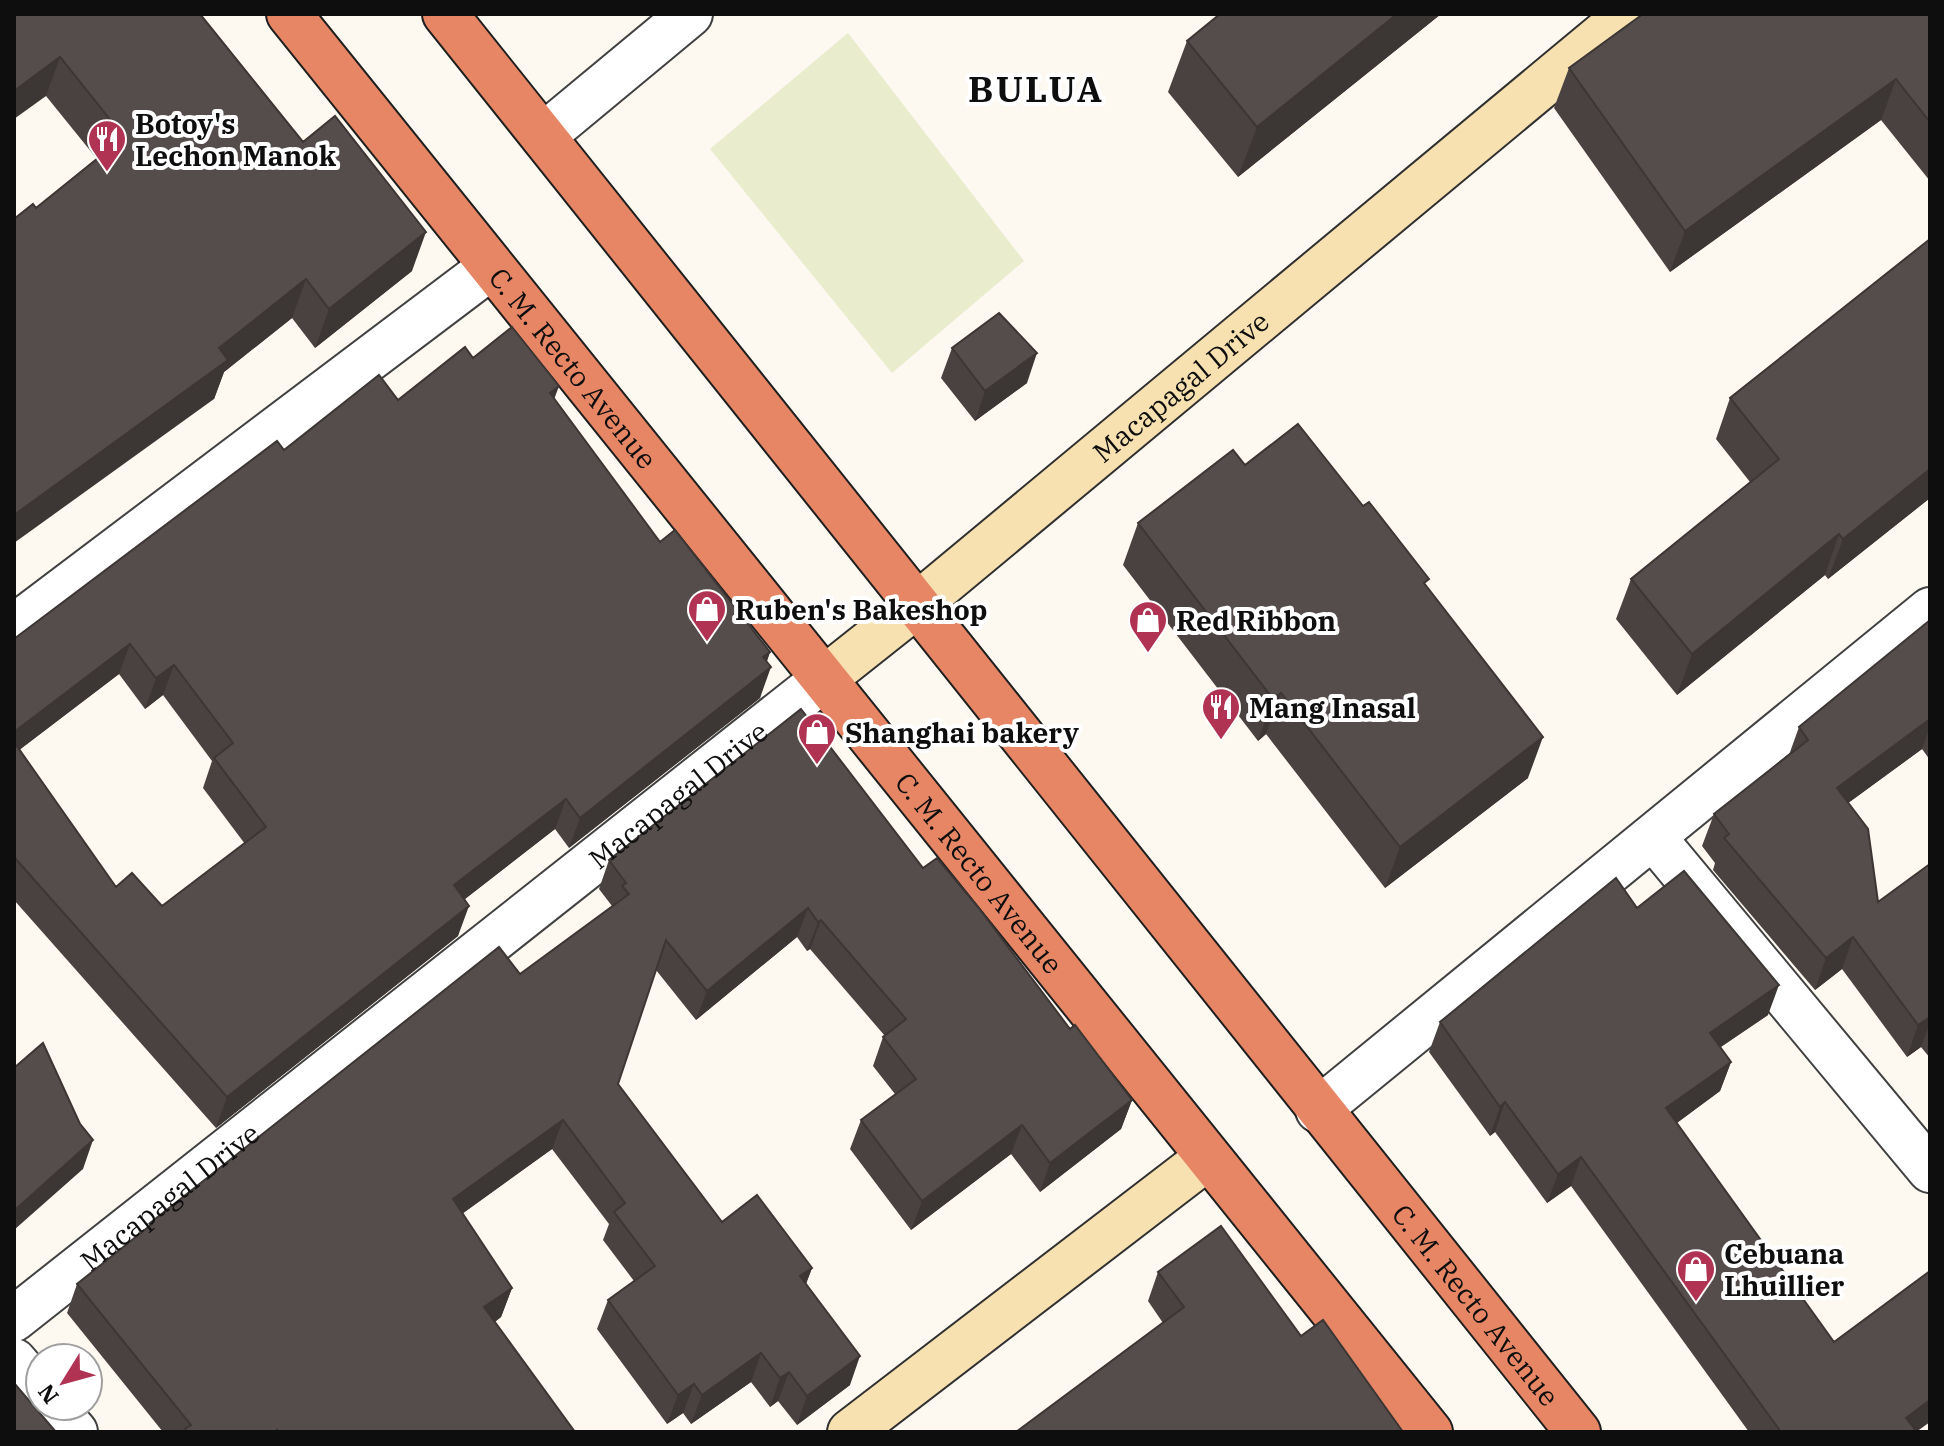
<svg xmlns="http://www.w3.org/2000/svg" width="1944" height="1446" viewBox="0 0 1944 1446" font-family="'IBM Plex Serif',serif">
  <rect width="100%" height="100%" fill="#fdf8f0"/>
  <path fill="#e9edce" d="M 848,33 L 1024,261 L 892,373 L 710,149 Z"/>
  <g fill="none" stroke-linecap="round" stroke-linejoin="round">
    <defs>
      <g id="street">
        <path d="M 543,136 L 690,14"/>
        <path d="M 14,627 L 491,267"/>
        <path d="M 1653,837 L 1930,1170"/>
        <path d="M 1318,1110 L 1930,610"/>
        <path id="s1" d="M 14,1319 L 825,678"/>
        <path d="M 14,1361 L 40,1391"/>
        <path d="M 52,1406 L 75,1432"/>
      </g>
      <g id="secondary">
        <path id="s2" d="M 825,678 L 917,605 L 1628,14"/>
        <path d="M 850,1432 L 1207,1158"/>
      </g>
      <g id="highway">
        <path id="s3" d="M 289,14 L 1430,1432"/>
        <path id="s4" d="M 445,14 L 1578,1432"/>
      </g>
    </defs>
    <use href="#street" stroke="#414141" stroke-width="48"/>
    <use href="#secondary" stroke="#303030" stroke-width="48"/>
    <use href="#highway" stroke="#1f1f1f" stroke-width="48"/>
    <use href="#street" stroke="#fff" stroke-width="44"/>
    <use href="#secondary" stroke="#f7e1b1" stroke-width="44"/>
    <use href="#highway" stroke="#e68665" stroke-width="44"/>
  </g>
  <path fill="#494240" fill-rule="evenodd" d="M 14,14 L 303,142 L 412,271 L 315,348 L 292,318 L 224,372 L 214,399 L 36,208 L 97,159 L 46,96 Z
    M 1220,14 L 1441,14 L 1238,177 L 1168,92 L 1187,41 Z
    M 1930,14 L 1930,181 L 1881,120 L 1670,272 L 1554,108 L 1569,68 Z
    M 1930,239 L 1930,498 L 1828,579 L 1825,575 L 1677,695 L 1616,619 L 1631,579 L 1750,482 L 1716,439 L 1730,398 Z
    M 952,348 L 1027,383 L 975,421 L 941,378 Z
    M 473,358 L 554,398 L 660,542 L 770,652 L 767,661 L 760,698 L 569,848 L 555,829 L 465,899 L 458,936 L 216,1128 L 14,900 L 14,639 L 284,450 L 398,400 ZM 119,674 L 145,709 L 163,695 L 212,761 L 203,788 L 245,844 L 162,906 L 116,887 L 19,750 Z
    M 1245,465 L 1363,506 L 1426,585 L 1528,778 L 1385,888 L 1266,734 L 1258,741 L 1123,565 L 1138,523 Z
    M 1930,620 L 1930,760 L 1922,749 L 1848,803 L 1878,902 L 1930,864 L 1930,1058 L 1921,1047 L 1907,1057 L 1842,969 L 1815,990 L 1713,870 L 1715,863 L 1702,846 L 1714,814 L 1789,755 L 1799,727 Z
    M 609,860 L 923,868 L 1070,1029 L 1132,1100 L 1121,1129 L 1040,1192 L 1011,1154 L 911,1230 L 850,1149 L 861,1120 L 895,1094 L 873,1066 L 883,1037 L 885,1036 L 810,949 L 807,951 L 797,937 L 696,1020 L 656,970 L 618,1084 L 722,1222 L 812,1268 L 806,1284 L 850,1385 L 797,1425 L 778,1401 L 770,1407 L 751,1382 L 691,1424 L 683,1413 L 667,1424 L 597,1329 L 608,1300 L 634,1281 L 603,1240 L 609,1224 L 552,1149 L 462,1214 L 512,1288 L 501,1317 L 495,1322 L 575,1432 L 163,1432 L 67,1313 L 77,1284 L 149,1227 L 150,1223 L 520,974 L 612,906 L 599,889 Z
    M 1637,908 L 1768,1015 L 1720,1047 L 1731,1062 L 1720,1091 L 1677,1123 L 1834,1342 L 1917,1432 L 1749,1432 L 1571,1186 L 1547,1203 L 1495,1132 L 1490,1136 L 1429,1052 L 1440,1022 Z
    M 1158,1272 L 1301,1336 L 1163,1323 L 1148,1301 Z"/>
  <path fill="#3c3634" d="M 1397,14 L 1441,14 L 1238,177 L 1257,127 Z
    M 60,57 L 46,96 L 14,119 L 14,91 Z
    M 1896,79 L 1881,120 L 1670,272 L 1685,231 Z
    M 426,232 L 412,271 L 315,348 L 329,309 Z
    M 306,279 L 292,318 L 224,372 L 214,399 L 14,543 L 14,515 L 219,348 Z
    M 1037,353 L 1027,383 L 975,421 L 985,391 Z
    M 559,386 L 548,416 L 550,393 Z
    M 1930,469 L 1930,498 L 1828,579 L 1843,539 Z
    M 1839,534 L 1825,575 L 1677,695 L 1692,654 Z
    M 130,644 L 119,674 L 14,754 L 14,732 Z
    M 770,652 L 762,675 L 771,667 L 760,698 L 569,848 L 580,818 Z
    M 174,665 L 163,695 L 145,709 L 156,678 Z
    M 1281,693 L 1266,734 L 1258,741 L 1273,699 Z
    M 1930,719 L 1930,726 L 1922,749 L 1825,820 L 1837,788 Z
    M 1543,737 L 1528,778 L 1385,888 L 1400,847 Z
    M 566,799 L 555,829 L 443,916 L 454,885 Z
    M 469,906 L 458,936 L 216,1128 L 227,1097 Z
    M 808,908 L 797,937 L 696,1020 L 707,991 Z
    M 821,920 L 810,949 L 807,951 L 818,922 Z
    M 1853,937 L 1842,969 L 1815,990 L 1826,958 Z
    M 1779,985 L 1768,1015 L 1699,1062 L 1710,1033 Z
    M 1930,1017 L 1930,1023 L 1921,1047 L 1907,1057 L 1918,1025 Z
    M 1731,1062 L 1720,1091 L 1656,1138 L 1666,1108 Z
    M 1132,1100 L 1121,1129 L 1040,1192 L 1050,1163 Z
    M 1505,1102 L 1495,1132 L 1490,1136 L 1500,1107 Z
    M 563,1120 L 552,1149 L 442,1228 L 453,1199 Z
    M 1022,1125 L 1011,1154 L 911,1230 L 922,1201 Z
    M 93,1140 L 83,1169 L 14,1230 L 14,1214 L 16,1209 Z
    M 1581,1157 L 1571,1186 L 1547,1203 L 1558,1174 Z
    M 812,1268 L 801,1296 L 800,1276 Z
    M 512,1288 L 501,1317 L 474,1336 L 484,1307 Z
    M 761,1353 L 751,1382 L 691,1424 L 702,1395 Z
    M 860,1356 L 850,1385 L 797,1425 L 807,1396 Z
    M 789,1372 L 778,1401 L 770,1407 L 780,1378 Z
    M 694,1384 L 683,1413 L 667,1424 L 678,1395 Z
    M 1930,1400 L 1930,1422 L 1916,1432 L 1906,1418 Z"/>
  <path fill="#554d4b" stroke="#3c3634" stroke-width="2" d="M 14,14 L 200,14 L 303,142 L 335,116 L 426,232 L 329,309 L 306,279 L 219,348 L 228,360 L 14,515 L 14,219 L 33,204 L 36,208 L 124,137 L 60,57 L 14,91 Z
    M 1220,14 L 1397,14 L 1257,127 L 1187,41 Z
    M 1643,14 L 1930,14 L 1930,122 L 1896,79 L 1685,231 L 1569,68 Z
    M 1930,239 L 1930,469 L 1843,539 L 1839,534 L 1692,654 L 1631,579 L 1779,459 L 1730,398 Z
    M 999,313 L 1037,353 L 985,391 L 952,348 Z
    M 512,327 L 559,386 L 550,393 L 660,542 L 675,530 L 770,652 L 763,657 L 771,667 L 580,818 L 566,799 L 454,885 L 469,906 L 227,1097 L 14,857 L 14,742 L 116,887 L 132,873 L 162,906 L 266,827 L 214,758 L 233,743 L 174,665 L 156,678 L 130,644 L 14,732 L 14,639 L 277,441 L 284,450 L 379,375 L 398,400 L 465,347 L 473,358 Z
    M 1298,424 L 1363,506 L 1369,502 L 1429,579 L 1424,583 L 1543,737 L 1400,847 L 1281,693 L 1273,699 L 1138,523 L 1233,450 L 1245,465 Z
    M 1930,620 L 1930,719 L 1837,788 L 1868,829 L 1878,902 L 1930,864 L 1930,1017 L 1918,1025 L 1853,937 L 1826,958 L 1724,838 L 1729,834 L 1714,814 L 1808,740 L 1799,727 Z
    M 801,709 L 923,868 L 937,858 L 978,907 L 1070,1029 L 1075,1025 L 1132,1100 L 1050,1163 L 1022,1125 L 922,1201 L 861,1120 L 916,1079 L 883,1037 L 906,1019 L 821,920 L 818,922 L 808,908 L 707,991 L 666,940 L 618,1084 L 722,1222 L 757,1195 L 812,1268 L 800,1276 L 860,1356 L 807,1396 L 789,1372 L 780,1378 L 761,1353 L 702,1395 L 694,1384 L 678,1395 L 608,1300 L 655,1266 L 614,1212 L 625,1203 L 563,1120 L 453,1199 L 512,1288 L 484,1307 L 575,1432 L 278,1432 L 277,1430 L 275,1432 L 187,1432 L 185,1429 L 191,1425 L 77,1284 L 152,1224 L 150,1223 L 499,947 L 520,974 L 629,894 L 622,886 L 626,883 L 609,860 Z
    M 1684,871 L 1779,985 L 1710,1033 L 1731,1062 L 1666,1108 L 1834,1342 L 1930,1271 L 1930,1400 L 1906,1418 L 1917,1432 L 1781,1432 L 1581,1157 L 1558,1174 L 1505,1102 L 1500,1107 L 1440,1022 L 1616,878 L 1637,908 Z
    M 43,1043 L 80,1124 L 93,1140 L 16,1209 L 14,1207 L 14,1068 Z
    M 1221,1226 L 1301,1336 L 1323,1320 L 1403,1432 L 1016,1432 L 1184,1307 L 1158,1272 Z
    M 14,1383 L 56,1432 L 14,1432 Z"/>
  <defs>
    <symbol id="restaurant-pin" viewBox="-11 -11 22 30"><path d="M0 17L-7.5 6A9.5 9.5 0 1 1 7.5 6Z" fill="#b13353" stroke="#fff"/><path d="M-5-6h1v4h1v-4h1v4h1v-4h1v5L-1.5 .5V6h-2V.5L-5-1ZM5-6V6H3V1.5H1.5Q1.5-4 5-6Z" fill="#fff"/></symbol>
    <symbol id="shop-pin" viewBox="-11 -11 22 30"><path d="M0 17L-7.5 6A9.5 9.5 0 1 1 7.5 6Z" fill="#b13353" stroke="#fff"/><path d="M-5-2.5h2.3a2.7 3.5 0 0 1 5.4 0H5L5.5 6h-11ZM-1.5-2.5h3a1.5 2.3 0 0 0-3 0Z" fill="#fff"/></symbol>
  </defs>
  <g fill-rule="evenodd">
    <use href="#restaurant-pin" x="85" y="117" width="44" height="60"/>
    <use href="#shop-pin" x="685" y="587" width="44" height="60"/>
    <use href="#shop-pin" x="1126" y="598" width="44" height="60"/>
    <use href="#restaurant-pin" x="1199" y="685" width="44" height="60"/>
    <use href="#shop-pin" x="795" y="710" width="44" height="60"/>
    <use href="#shop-pin" x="1674" y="1247" width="44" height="60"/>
  </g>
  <g text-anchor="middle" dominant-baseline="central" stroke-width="8" stroke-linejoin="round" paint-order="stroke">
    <g font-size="28" font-weight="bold" fill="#0e0e0e" stroke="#fff" text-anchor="start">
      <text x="135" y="123">Botoy's<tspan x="135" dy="32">Lechon Manok</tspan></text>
      <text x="735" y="609">Ruben's Bakeshop</text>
      <text x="1176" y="620">Red Ribbon</text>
      <text x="1249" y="707">Mang Inasal</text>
      <text x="845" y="732">Shanghai bakery</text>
      <text x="1724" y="1253">Cebuana<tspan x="1724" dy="32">Lhuillier</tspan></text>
    </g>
    <g font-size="28" fill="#0e0e0e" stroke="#fff">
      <text stroke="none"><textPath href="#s3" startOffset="454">C. M. Recto Avenue</textPath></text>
      <text stroke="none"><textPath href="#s2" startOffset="460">Macapagal Drive</textPath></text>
      <text stroke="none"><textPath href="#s1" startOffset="846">Macapagal Drive</textPath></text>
      <text stroke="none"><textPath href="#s3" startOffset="1102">C. M. Recto Avenue</textPath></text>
      <text stroke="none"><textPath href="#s1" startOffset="198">Macapagal Drive</textPath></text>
      <text stroke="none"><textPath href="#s4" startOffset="1652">C. M. Recto Avenue</textPath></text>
    </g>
    <g font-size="36" font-weight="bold" letter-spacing="2" fill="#0e0e0e" stroke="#fff">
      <text x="1036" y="88">BULUA</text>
    </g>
  </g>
  <rect width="1944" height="1446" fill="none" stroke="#0e0e0e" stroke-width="32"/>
  <g transform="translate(64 1382) rotate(233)"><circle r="38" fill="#ffffff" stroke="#9f9f9f" stroke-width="2"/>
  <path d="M0-6L14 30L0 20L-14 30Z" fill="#b13353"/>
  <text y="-12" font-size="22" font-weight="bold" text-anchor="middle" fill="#0e0e0e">N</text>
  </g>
</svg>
